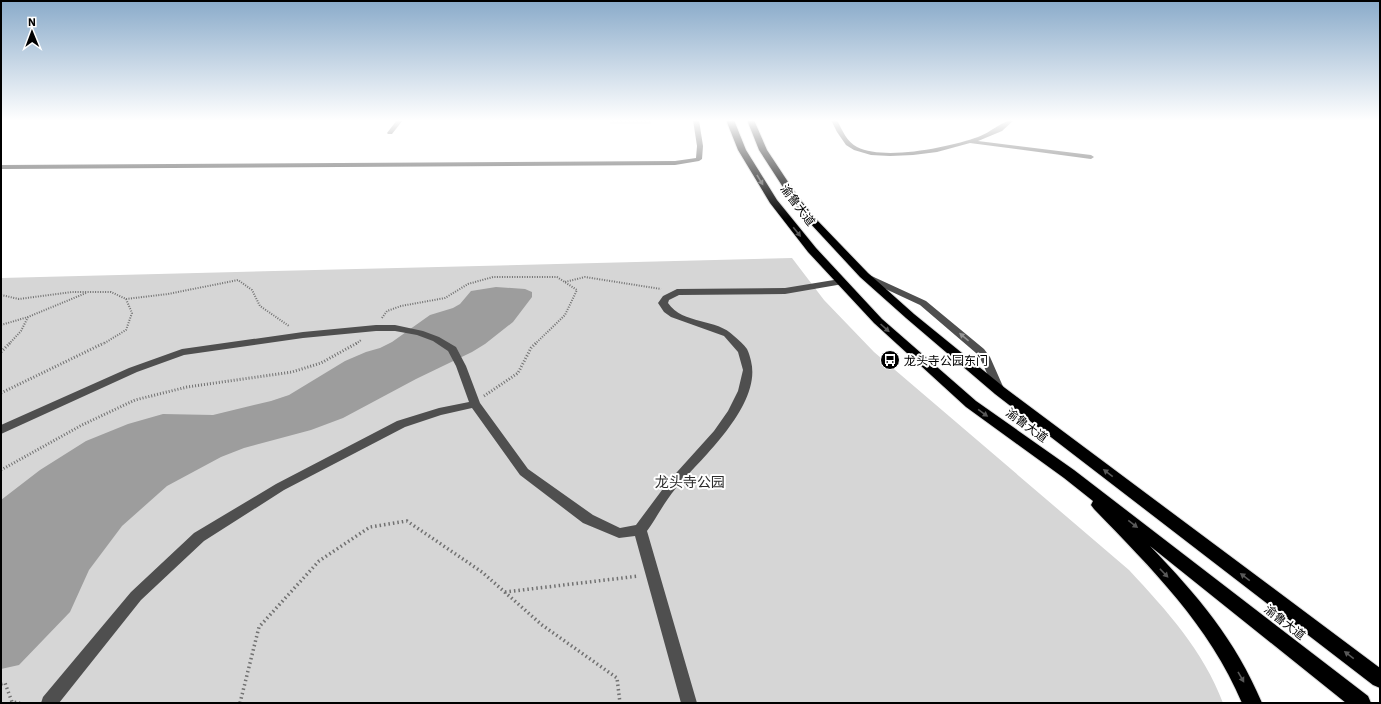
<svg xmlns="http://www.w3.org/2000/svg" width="1381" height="704" viewBox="0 0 1381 704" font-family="'IBM Plex Sans','Noto Sans SC',sans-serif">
  <rect width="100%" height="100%" fill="#fff"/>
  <path fill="#d6d6d6" d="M 610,120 L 652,120 L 651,124 L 610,124 Z
    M 792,258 L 824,300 L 874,352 L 1129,570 C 1167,611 1203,650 1223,703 L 1,703 L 1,278 Z"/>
  <path fill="#9d9d9d" d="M 496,287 L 525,289 L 532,292 L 532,297 L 513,322 L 485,344 L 472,352 L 416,379 L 343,418 L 311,430 L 244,448 L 221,457 L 167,486 L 122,526 L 89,570 L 70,612 L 19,665 L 1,669 L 1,500 L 40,470 L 86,441 L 128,424 L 163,414 L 213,415 L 271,401 L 289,395 L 345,361 L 366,352 L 380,348 L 392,342 L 430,315 L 453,308 L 460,304 L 471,291 Z"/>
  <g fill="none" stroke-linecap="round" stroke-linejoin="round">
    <defs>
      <path id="highway" d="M 726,120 L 734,120 L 746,150 L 777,200 L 816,248 L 882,319 L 976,401 L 1074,470 L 1368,696 L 1371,703 L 1346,703 L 1150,546 C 1198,596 1235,639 1262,703 L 1242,703 C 1209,625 1152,569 1094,509 L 1091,505 L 1093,501 L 1064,478 L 966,407 L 874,323 L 808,252 L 770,203 L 738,150 Z
        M 747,120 L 754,120 L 767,150 L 798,197 L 815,218 L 868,273 L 914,314 L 1005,388 L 1380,668 L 1380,688 L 1373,685 L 995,394 L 906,318 L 860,277 L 809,222 L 792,201 L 759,150 Z"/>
    </defs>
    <use href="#highway" stroke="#dbdbdb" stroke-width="2"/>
    <path stroke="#717171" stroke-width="2" stroke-dasharray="1 1.5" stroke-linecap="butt" d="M 565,282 L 585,277 L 661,289
      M 1,295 L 19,299 L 72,292 L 111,292 L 126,299 L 132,313 L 126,330 L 103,344
      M 126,299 L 168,294 L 238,280 L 252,290 L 260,306 L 289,326
      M 382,318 L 387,311 L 401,306 L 445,298 L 468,284 L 493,277 L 557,277 L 577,290 L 565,315 L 535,344
      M 1,325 L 28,317 L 86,293
      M 9,344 L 21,331 L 28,317
      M 356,344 L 361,340"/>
    <path stroke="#717171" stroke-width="3" stroke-dasharray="1 2" stroke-linecap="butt" d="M 1,352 L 10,343
      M 1,393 L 104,343
      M 484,396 L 518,373 L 531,348 L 536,343
      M 1,470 L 82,425 L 135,400 L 187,387 L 292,372 L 321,363 L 357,343"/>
    <path stroke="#717171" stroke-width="3.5" stroke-dasharray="1.5 3" stroke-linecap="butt" d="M 505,592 L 639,576
      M 1,684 L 5,683 L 12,702 L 20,703
      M 240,703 L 259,627 L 319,561 L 370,527 L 407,521 L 482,572 L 542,625 L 617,678 L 620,703"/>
    <path fill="#4f4f4f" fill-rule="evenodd" d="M 397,120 L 403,120 L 392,134 L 388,134 L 387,133 Z
      M 693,120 L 699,120 L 703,146 L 702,159 L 699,161 L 675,165 L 1,169 L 1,165 L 675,161 L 696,158 L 697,146 Z
      M 831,120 L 837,120 C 842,130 847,142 857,147 C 885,161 950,147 978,137 C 990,133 1003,120 1014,120 L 1002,131 L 978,141 L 1091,155 L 1094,157 L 1091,159 L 970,143 L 937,152 L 913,155 L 890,156 L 871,155 L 854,150 L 846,145 L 837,132 Z
      M 865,273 L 926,301 L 984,349 L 990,357 L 1005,391 L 1004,393 L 996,393 L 980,358 L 976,353 L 920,305 L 862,278 L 861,276 Z
      M 840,279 L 843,280 L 844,282 L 843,284 L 785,294 L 679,295 L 669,300 L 668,303 C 683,325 717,318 734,336 C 739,340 744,345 747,349 C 749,353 750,357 751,361 C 762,405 702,458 676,488 C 665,501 657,517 647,531 L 697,703 L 681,703 L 635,536 L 619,538 L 583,523 L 520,475 L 472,408 L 441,415 L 405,427 L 284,490 L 204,541 L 141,600 L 59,703 L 41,703 L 43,697 L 131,592 L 194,533 L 276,484 L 397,421 L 439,408 L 469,402 L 456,366 L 448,351 L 433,341 L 417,335 L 395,331 L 376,331 L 303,338 L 184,355 L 137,372 L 1,434 L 1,425 L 129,368 L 182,349 L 303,332 L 376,325 L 395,325 L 423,331 L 439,337 L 456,347 L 466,366 L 480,403 L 528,469 L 593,515 L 620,528 L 636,525 L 668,482 L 714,431 L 728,411 L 738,391 L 743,370 L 738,352 L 724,336 L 671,317 L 664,312 L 658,303 L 663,296 L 677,289 L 785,288 Z"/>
    <use href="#highway" fill="#000" fill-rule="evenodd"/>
  </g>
  <defs><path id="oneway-solid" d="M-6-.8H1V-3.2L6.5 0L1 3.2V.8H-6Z"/></defs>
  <g fill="#595959">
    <use href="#oneway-solid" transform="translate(760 180) rotate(59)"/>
    <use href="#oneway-solid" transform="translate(797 232) rotate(51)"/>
    <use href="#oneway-solid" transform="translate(885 328) rotate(42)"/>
    <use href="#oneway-solid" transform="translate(983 413) rotate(36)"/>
    <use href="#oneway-solid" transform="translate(1108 473) rotate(-143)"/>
    <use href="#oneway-solid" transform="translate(1133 524) rotate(38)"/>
    <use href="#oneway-solid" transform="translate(1164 573) rotate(46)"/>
    <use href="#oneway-solid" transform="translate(1245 577) rotate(-143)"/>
    <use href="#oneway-solid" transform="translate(1349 655) rotate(-143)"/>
    <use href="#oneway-solid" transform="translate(1241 677) rotate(60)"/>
  </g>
  <use fill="#959595" href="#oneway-solid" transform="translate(964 337) rotate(-140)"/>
  <linearGradient id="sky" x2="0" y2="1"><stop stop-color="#8aabca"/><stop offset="0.55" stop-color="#fff"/><stop offset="1" stop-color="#fff" stop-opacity="0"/></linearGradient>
  <rect width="1381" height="219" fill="url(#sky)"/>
  <defs>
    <symbol id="bus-disc" viewBox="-11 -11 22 22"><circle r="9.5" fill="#000" stroke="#fff"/><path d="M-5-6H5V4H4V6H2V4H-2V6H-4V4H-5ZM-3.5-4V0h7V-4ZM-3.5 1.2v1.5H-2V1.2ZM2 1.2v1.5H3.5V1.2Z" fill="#fff"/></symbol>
  </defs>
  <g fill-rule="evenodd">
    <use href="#bus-disc" x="879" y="349" width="22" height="22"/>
  </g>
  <g text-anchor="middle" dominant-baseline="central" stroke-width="4" stroke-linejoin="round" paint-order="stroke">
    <g font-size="12" fill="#000" stroke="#fff">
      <text transform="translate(798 205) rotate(53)">渝鲁大道</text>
      <text transform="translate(1027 425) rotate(36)">渝鲁大道</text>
      <text transform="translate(1285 622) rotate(38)">渝鲁大道</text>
    </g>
    <g font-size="12" fill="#000" stroke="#fff" text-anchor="start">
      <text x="904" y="360">龙头寺公园东门</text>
    </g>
    <g font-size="14" fill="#2d2d2d" stroke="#fff">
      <text x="690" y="482">龙头寺公园</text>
    </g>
  </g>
  <rect width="1381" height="704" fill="none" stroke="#000000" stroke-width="4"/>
  <g transform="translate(32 32) rotate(359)" stroke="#ffffff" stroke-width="3" paint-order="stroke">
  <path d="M0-3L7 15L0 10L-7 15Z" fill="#000000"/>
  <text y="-6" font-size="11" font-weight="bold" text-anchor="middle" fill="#000000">N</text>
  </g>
</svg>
